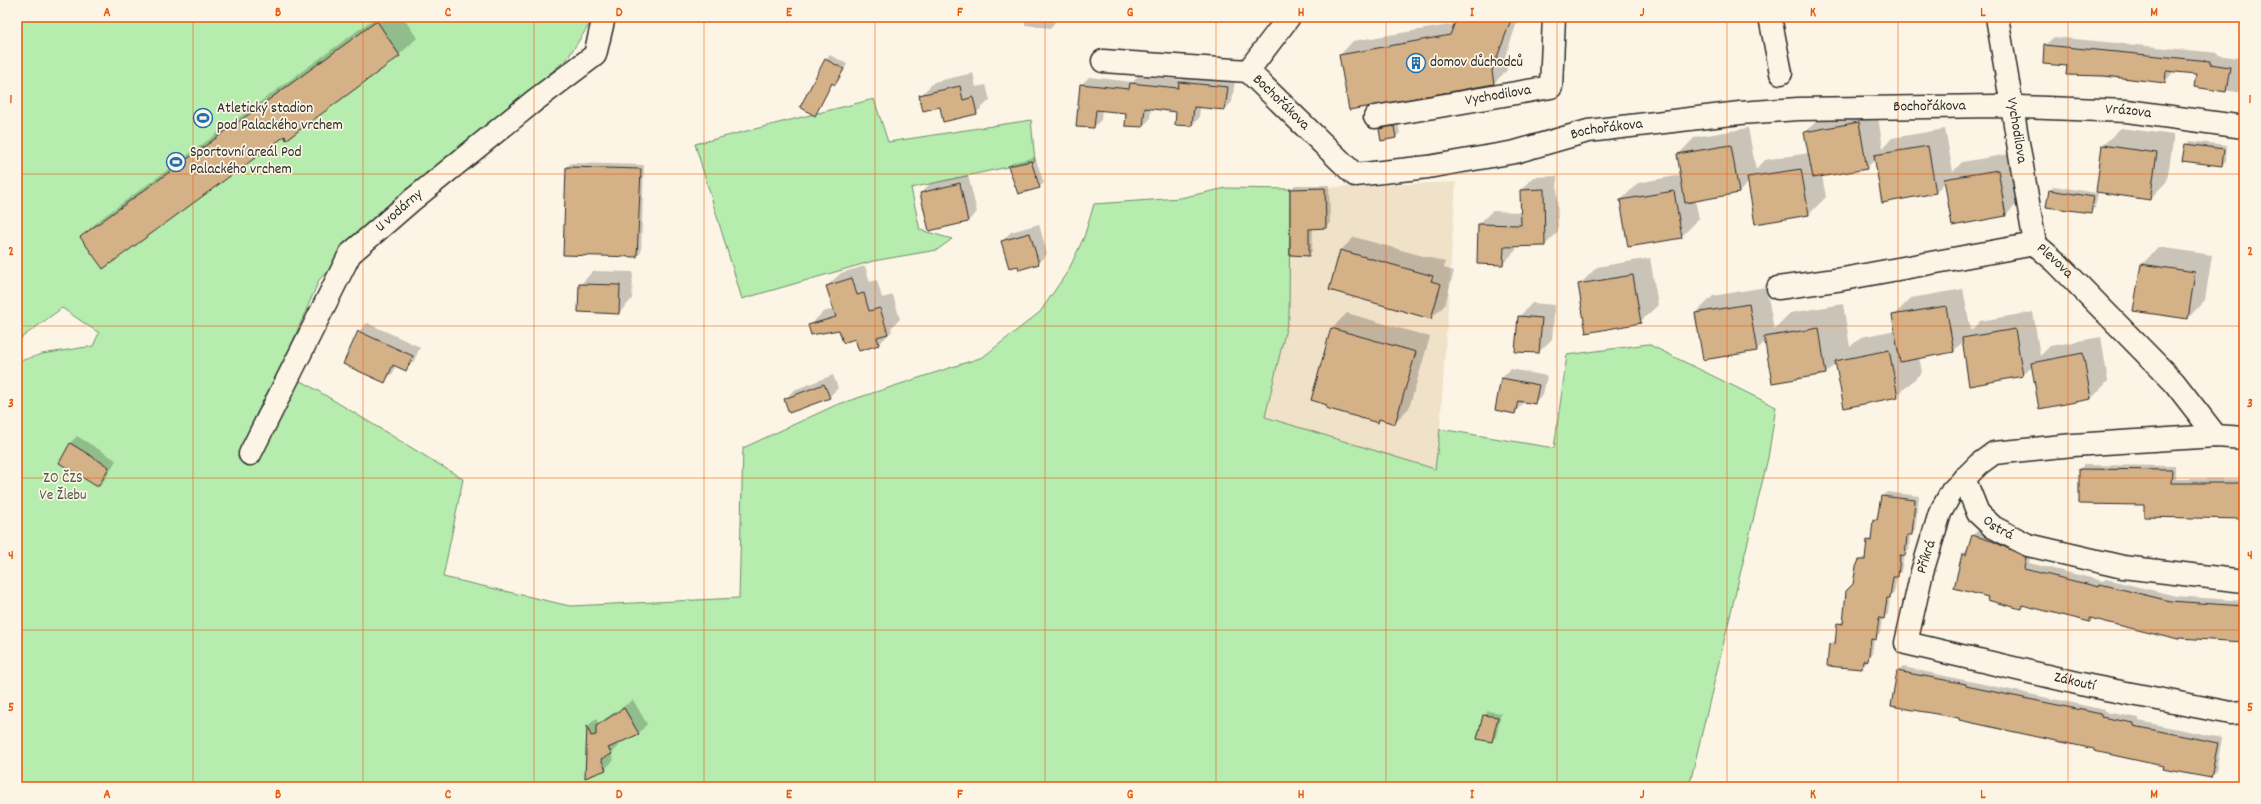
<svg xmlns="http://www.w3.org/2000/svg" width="2261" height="804" viewBox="0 0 2261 804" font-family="Dekko,sans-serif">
  <rect width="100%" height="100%" fill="#fcf5e5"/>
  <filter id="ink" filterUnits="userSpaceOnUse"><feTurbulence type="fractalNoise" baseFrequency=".025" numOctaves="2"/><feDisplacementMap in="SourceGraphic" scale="8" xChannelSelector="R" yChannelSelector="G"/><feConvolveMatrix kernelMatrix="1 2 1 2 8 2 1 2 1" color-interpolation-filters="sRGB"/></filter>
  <g filter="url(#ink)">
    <path fill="#f0e1c9" d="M 1456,182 L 1440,429 L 1436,470 L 1265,417 L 1289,316 L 1290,189 Z"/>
    <path fill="#b6ecae" stroke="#708c6c" d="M 17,17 L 591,17 L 589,25 L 567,59 L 369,226 L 319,280 L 279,374 L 305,383 L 463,479 L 443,577 L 570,606 L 739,598 L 743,448 L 836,405 L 983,357 L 1040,312 L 1068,271 L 1084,237 L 1094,204 L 1180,198 L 1226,188 L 1290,189 L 1289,316 L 1265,417 L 1435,469 L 1440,429 L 1554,448 L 1567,355 L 1648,344 L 1776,407 L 1768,458 L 1689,787 L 17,787 L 17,362 L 42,354 L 93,346 L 99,333 L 62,308 L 17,341 Z
      M 874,99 L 888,142 L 1031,120 L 1035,161 L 911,188 L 920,230 L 952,239 L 937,250 L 873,261 L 742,299 L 695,144 Z"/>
    <path fill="#0003" d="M 376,17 L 403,17 L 417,38 L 399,55 L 285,135 L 81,237 L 99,220 Z
      M 1025,17 L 1059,17 L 1050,28 L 1025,25 Z
      M 1458,17 L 1519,17 L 1505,57 L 1507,70 L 1494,83 L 1350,108 L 1340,55 L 1353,41 L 1455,24 Z
      M 1871,17 L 1900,17 L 1872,22 Z
      M 2054,37 L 2218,53 L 2218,55 L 2244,59 L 2244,93 L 2195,86 L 2197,73 L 2174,71 L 2165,82 L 2067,74 L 2068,65 L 2045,45 Z
      M 830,55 L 847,64 L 839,80 L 835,84 L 833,83 L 815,114 L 826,60 Z
      M 973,73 L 976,87 L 986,85 L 990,100 L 976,113 L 941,105 L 920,96 L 934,82 Z
      M 1187,75 L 1235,80 L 1232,102 L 1225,109 L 1200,107 L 1199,118 L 1192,125 L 1177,111 L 1151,108 L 1150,119 L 1143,126 L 1127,112 L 1102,109 L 1101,120 L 1093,127 L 1081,85 L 1089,77 L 1133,82 L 1138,76 L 1182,80 Z
      M 1876,105 L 1883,148 L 1892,138 L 1945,129 L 1953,172 L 1962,162 L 2015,153 L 2023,198 L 2005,216 L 1945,182 L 1936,192 L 1883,201 L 1876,159 L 1866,168 L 1822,176 L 1826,197 L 1809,214 L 1749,182 L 1739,192 L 1695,200 L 1699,219 L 1681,237 L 1621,200 L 1638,183 L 1681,175 L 1678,155 L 1695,137 L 1748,128 L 1756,170 L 1765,160 L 1809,153 L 1806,132 L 1823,114 Z
      M 1398,123 L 1400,133 L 1396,137 L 1380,129 L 1384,125 Z
      M 2121,128 L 2174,135 L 2167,181 L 2150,199 L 2098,192 L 2095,208 L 2091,212 L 2050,191 L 2054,186 L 2096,193 L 2103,145 Z
      M 2190,141 L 2227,145 L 2226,161 L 2221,165 L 2186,145 Z
      M 1035,157 L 1044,183 L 1039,187 L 1009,166 L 1013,162 Z
      M 571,163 L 644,165 L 641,252 L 637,256 L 567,167 Z
      M 968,175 L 977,212 L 968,221 L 921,193 L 930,184 Z
      M 1557,176 L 1558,232 L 1545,245 L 1516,246 L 1516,250 L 1503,264 L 1479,224 L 1492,211 L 1521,212 L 1521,190 L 1534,177 Z
      M 1295,185 L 1329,185 L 1330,223 L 1326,227 L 1313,228 L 1312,251 L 1308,255 L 1291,189 Z
      M 1039,224 L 1047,254 L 1038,263 L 1002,241 L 1011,232 Z
      M 1354,237 L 1445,262 L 1444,268 L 1454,271 L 1445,305 L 1431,318 L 1330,290 L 1341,250 Z
      M 2159,247 L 2212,255 L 2205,300 L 2188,318 L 2142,264 Z
      M 1650,258 L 1658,305 L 1640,322 L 1579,285 L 1597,267 Z
      M 865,266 L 870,282 L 877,280 L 882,298 L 893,295 L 900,319 L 891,328 L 892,331 L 879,344 L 855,338 L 840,328 L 809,326 L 823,312 L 834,309 L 827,286 L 841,273 Z
      M 593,271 L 633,272 L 632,299 L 619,313 L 580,285 Z
      M 1766,287 L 1774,329 L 1790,313 L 1843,304 L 1850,347 L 1861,337 L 1896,330 L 1893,316 L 1911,298 L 1963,289 L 1971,331 L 1980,321 L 2033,312 L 2040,356 L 2050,346 L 2101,337 L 2108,381 L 2091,399 L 2040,408 L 2033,366 L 2023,375 L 1963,341 L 1954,351 L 1919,357 L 1922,372 L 1897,396 L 1837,363 L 1826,373 L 1773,382 L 1766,340 L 1757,350 L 1704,359 L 1696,313 L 1713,296 Z
      M 1532,303 L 1555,305 L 1552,339 L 1539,352 L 1516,351 L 1519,317 Z
      M 1347,313 L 1430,337 L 1409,408 L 1394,423 L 1381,419 L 1378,422 L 1312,400 L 1332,328 Z
      M 367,323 L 420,347 L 414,361 L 405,370 L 396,365 L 393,373 L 384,381 L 359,331 Z
      M 1511,369 L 1547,376 L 1543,394 L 1534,403 L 1524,401 L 1515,413 L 1502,378 Z
      M 833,375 L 838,388 L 829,397 L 785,399 L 794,390 Z
      M 77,436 L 116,460 L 106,478 L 99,485 L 60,462 L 70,443 Z
      M 2084,465 L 2175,466 L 2175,479 L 2244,479 L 2244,518 L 2145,504 L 2080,469 Z
      M 1887,492 L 1919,496 L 1915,530 L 1910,534 L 1909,550 L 1904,555 L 1901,572 L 1897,576 L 1894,593 L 1890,597 L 1888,614 L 1882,618 L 1880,634 L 1874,638 L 1872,655 L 1866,659 L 1865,664 L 1861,668 L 1830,644 L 1836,640 L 1838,624 L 1844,620 L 1860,560 L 1866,556 L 1868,541 L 1873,536 L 1874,520 L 1878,515 L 1882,496 Z
      M 1978,530 L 1998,535 L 2031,552 L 2029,563 L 2103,581 L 2106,579 L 2176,596 L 2244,601 L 2244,641 L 2092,618 L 2089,621 L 2024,605 L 2021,608 L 1989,596 L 1955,588 L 1963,554 L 1968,549 L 1973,536 Z
      M 1903,667 L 2105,710 L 2105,712 L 2139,718 L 2139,721 L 2222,738 L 2216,771 L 2211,776 L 1961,717 L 1898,671 Z
      M 633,700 L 647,724 L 639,733 L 618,742 L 620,745 L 611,754 L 614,760 L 605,769 L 586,777 L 588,726 L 596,718 L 599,725 L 606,718 Z
      M 1488,711 L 1501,713 L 1496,737 L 1491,741 L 1484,716 Z"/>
    <path fill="#d5b187" stroke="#2b2b2b" d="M 1457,17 L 1512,17 L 1492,71 L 1494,84 L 1349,110 L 1339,55 L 1450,35 Z
      M 377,21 L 400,56 L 286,140 L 285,136 L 103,269 L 80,237 Z
      M 2044,45 L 2210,61 L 2210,64 L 2230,67 L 2226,92 L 2194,87 L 2196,74 L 2166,71 L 2165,83 L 2105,76 L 2066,75 L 2067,66 L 2043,64 Z
      M 825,59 L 844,69 L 835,85 L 832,83 L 815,116 L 800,107 Z
      M 1179,82 L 1228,87 L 1225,110 L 1194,107 L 1192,126 L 1175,125 L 1176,112 L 1145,108 L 1143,127 L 1125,126 L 1126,113 L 1096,110 L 1094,128 L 1076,127 L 1080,84 L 1129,89 L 1130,83 L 1178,88 Z
      M 960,86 L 963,100 L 973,97 L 977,114 L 943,122 L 940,107 L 923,111 L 919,95 Z
      M 1859,122 L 1867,169 L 1813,178 L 1804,132 Z
      M 1394,126 L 1396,138 L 1381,141 L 1379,129 Z
      M 2185,144 L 2224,149 L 2222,166 L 2182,161 Z
      M 1731,145 L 1739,193 L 1685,203 L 1677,154 Z
      M 2102,145 L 2157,153 L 2150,200 L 2096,192 Z
      M 1928,146 L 1936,193 L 1882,203 L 1874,155 Z
      M 1031,161 L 1040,188 L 1018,194 L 1008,166 Z
      M 566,167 L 641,169 L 637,257 L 563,255 Z
      M 1801,169 L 1809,215 L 1755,224 L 1747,177 Z
      M 1998,170 L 2006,216 L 1952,226 L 1944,179 Z
      M 960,183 L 968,222 L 929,231 L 920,193 Z
      M 1325,188 L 1326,228 L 1309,229 L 1309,256 L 1290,255 L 1290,189 Z
      M 1544,189 L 1545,246 L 1504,247 L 1503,265 L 1477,264 L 1478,224 L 1521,225 L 1520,190 Z
      M 2049,190 L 2094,197 L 2091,213 L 2046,207 Z
      M 1674,191 L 1682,238 L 1628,247 L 1620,200 Z
      M 1030,233 L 1039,264 L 1019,270 L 1018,266 L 1009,268 L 1001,241 Z
      M 1340,250 L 1433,276 L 1431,281 L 1441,284 L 1431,319 L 1329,290 Z
      M 2141,264 L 2195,272 L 2188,319 L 2133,311 Z
      M 1633,275 L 1641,323 L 1586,333 L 1578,284 Z
      M 852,278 L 857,295 L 864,293 L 869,311 L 880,308 L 888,334 L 877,337 L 879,345 L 859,351 L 855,339 L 843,343 L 839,330 L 811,335 L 808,325 L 836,317 L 826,286 Z
      M 579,284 L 620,285 L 619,314 L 578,312 Z
      M 1749,304 L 1757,351 L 1703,360 L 1695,313 Z
      M 1946,306 L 1954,352 L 1900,362 L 1892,315 Z
      M 1518,316 L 1542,318 L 1539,353 L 1515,352 Z
      M 1331,328 L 1416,352 L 1395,424 L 1379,419 L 1378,423 L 1326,408 L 1327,405 L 1311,400 Z
      M 1819,328 L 1826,374 L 1772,383 L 1764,337 Z
      M 2015,329 L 2023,376 L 1969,386 L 1962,338 Z
      M 358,331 L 413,356 L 406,371 L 393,365 L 385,383 L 343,364 Z
      M 1889,350 L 1898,397 L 1844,408 L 1835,361 Z
      M 2083,353 L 2091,399 L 2039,409 L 2031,363 Z
      M 1501,378 L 1539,385 L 1535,404 L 1518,401 L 1515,414 L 1495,410 Z
      M 824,384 L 830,398 L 789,413 L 784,399 Z
      M 70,443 L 109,467 L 99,486 L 96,486 L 59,463 Z
      M 2079,469 L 2172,470 L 2171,483 L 2244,483 L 2244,519 L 2144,517 L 2144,505 L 2079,504 Z
      M 1881,496 L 1915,500 L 1912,535 L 1907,535 L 1905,556 L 1900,555 L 1898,577 L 1893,577 L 1890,598 L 1887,598 L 1884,619 L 1879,618 L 1876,640 L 1871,639 L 1868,661 L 1863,660 L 1862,669 L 1827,666 L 1829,644 L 1835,645 L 1837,623 L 1843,624 L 1846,591 L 1853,584 L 1856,567 L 1859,560 L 1865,560 L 1867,540 L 1871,541 L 1873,519 L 1877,520 Z
      M 1972,535 L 1992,541 L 2026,557 L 2024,569 L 2099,587 L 2100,584 L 2170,601 L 2244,606 L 2244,642 L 2179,638 L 2178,640 L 2090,618 L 2090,622 L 2022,605 L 2021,609 L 1987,600 L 1988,597 L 1954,588 L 1962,554 L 1966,555 Z
      M 1897,671 L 1966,684 L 1966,686 L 2101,714 L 2101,717 L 2134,723 L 2134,726 L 2218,743 L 2211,778 L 2162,769 L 2163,766 L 2094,751 L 2094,749 L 1959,720 L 1959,718 L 1891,706 Z
      M 624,708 L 639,734 L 608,748 L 612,754 L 601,759 L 606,770 L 585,778 L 587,726 L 591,736 L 596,735 L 596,726 Z
      M 1483,715 L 1498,717 L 1492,742 L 1477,739 Z"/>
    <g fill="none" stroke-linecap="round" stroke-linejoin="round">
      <defs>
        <g id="minor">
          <path d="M 1770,17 L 1781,73"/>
          <path id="s1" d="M 1997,17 L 2035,244"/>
          <path id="s2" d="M 1103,61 L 1248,71 L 1355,175 L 1428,167 L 1515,152 L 1588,131 L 1740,113 L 1798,109 L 1995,106 L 2127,111 L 2244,127"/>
          <path d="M 1248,71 L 1289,17"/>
          <path id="s3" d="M 1375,117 L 1551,87 L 1554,17"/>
          <path id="s4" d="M 2035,244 L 2056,262 L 2174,382 L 2216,436"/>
          <path d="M 1778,288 L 1843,279 L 2035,244"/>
          <path id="s5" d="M 2244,438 L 2216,436 L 2073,445 L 1994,453 L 1979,464 L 1952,491 L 1940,513 L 1922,572 L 1906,643 L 2090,686 L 2231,713 L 2244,712"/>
          <path id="s6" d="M 250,454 L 350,254 L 411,201 L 534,101 L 595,55 L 604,17"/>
          <path id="s7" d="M 1964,478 L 1978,513 L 1993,527 L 2028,545 L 2123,567 L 2244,581"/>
        </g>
      </defs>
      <use href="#minor" stroke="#2b2b2b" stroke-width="25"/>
      <use href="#minor" stroke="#fcf5e5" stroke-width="22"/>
    </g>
  </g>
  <path fill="none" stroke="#e8590c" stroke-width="1" stroke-opacity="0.55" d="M 193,17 L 193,787M 363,17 L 363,787M 534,17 L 534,787M 704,17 L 704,787M 875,17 L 875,787M 1045,17 L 1045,787M 1216,17 L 1216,787M 1386,17 L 1386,787M 1557,17 L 1557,787M 1727,17 L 1727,787M 1898,17 L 1898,787M 2068,17 L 2068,787M 17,174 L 2244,174M 17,326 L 2244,326M 17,478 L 2244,478M 17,630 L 2244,630"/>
  <defs>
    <symbol id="building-ring" viewBox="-11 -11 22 22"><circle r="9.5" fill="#fcf5e5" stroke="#1f6fb2" stroke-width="1.5"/><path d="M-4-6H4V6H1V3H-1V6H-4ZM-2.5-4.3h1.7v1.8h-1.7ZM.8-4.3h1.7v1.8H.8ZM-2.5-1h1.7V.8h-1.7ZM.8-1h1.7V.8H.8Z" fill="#1f6fb2"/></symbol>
    <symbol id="stadium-ring" viewBox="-11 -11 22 22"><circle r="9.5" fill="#fcf5e5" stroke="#1f6fb2" stroke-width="1.5"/><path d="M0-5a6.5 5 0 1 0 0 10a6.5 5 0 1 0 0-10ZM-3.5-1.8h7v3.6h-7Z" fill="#1f6fb2"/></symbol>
  </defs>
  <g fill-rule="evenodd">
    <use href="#building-ring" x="1405" y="52" width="22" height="22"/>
    <use href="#stadium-ring" x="192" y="107" width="22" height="22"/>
    <use href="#stadium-ring" x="165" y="151" width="22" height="22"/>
  </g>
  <g text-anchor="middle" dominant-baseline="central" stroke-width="3.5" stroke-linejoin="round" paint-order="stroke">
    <g font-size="15" fill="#2b2b2b" stroke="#fcf5e5" text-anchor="start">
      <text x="1430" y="63">domov důchodců</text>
      <text x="217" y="109">Atletický stadion<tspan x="217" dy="17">pod Palackého vrchem</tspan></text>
      <text x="190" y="153">Sportovní areál Pod<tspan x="190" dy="17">Palackého vrchem</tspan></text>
    </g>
    <g font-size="15" fill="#2b2b2b" stroke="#fcf5e5">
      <text stroke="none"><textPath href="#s3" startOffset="125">Vychodilova</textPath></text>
      <text stroke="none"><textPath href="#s2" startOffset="191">Bochořákova</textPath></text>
      <text stroke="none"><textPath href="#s2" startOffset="875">Bochořákova</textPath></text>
      <text stroke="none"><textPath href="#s2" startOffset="1074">Vrázova</textPath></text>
      <text stroke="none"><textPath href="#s2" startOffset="551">Bochořákova</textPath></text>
      <text stroke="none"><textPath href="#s1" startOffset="115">Vychodilova</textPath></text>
      <text stroke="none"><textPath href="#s6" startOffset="289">U vodárny</textPath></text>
      <text stroke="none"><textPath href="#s4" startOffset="26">Plevova</textPath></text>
      <text stroke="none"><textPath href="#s7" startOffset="63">Ostrá</textPath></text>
      <text transform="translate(1927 557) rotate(-73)">Příkrá</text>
      <text stroke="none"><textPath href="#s5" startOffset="640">Zákoutí</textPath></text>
    </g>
    <g font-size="15" fill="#4e5b4c" stroke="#fcf5e5">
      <text x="63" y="479">ZO ČZS<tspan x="63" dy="17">Ve Žlebu</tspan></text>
    </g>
  </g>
  <rect width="2261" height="804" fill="none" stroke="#fcf5e5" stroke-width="44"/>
  <rect x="22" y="22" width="2217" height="760" fill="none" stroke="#e8590c" stroke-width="1.5"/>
  <g font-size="13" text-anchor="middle" font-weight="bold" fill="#e8590c">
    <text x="107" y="16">A</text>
    <text x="278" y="16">B</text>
    <text x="448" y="16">C</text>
    <text x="619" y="16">D</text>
    <text x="789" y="16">E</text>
    <text x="960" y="16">F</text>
    <text x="1130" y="16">G</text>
    <text x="1301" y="16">H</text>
    <text x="1472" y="16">I</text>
    <text x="1642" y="16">J</text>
    <text x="1813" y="16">K</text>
    <text x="1983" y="16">L</text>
    <text x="2154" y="16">M</text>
    <text x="11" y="103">1</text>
    <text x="2250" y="103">1</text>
    <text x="11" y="255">2</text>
    <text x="2250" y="255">2</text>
    <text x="11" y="407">3</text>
    <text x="2250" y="407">3</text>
    <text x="11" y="559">4</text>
    <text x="2250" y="559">4</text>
    <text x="11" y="711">5</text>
    <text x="2250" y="711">5</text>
    <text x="107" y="798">A</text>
    <text x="278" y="798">B</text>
    <text x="448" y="798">C</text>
    <text x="619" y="798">D</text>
    <text x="789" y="798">E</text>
    <text x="960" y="798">F</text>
    <text x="1130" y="798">G</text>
    <text x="1301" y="798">H</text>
    <text x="1472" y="798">I</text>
    <text x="1642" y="798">J</text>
    <text x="1813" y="798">K</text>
    <text x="1983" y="798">L</text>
    <text x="2154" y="798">M</text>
  </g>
</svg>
